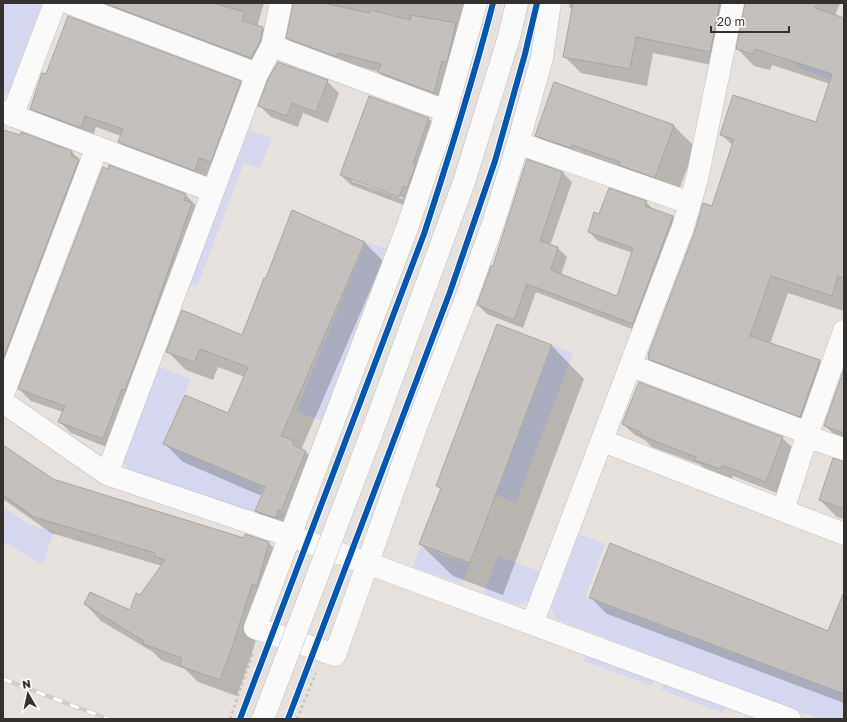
<svg xmlns="http://www.w3.org/2000/svg" width="847" height="722" viewBox="0 0 847 722" font-family="'Golos Text',sans-serif">
  <rect width="100%" height="100%" fill="#e6e1dc"/>
  <path fill="#d4d7ed" d="M 3,3 L 42,3 L 9,92 L 3,95 Z
    M 801,56 L 844,71 L 844,84 L 796,67 Z
    M 249,130 L 272,138 L 260,169 L 244,163 L 197,287 L 190,284 Z
    M 366,242 L 386,249 L 322,421 L 296,411 Z
    M 553,345 L 573,353 L 516,503 L 496,495 Z
    M 159,367 L 191,379 L 163,444 L 263,487 L 256,506 L 287,516 L 277,519 L 130,473 L 123,460 Z
    M 3,507 L 30,525 L 54,532 L 42,565 L 3,541 Z
    M 579,534 L 605,544 L 585,598 L 844,694 L 844,719 L 819,719 L 556,619 L 551,608 Z
    M 420,547 L 470,565 L 462,584 L 413,567 Z
    M 498,556 L 541,572 L 530,601 L 518,605 L 484,593 Z
    M 586,655 L 654,681 L 652,686 L 584,661 Z
    M 663,684 L 726,707 L 723,713 L 661,690 Z"/>
  <path fill="#0003" fill-rule="evenodd" d="M 88,3 L 264,3 L 257,27 L 263,28 L 276,41 L 264,71 Z
    M 294,3 L 469,3 L 446,105 L 391,84 L 379,72 L 300,50 L 288,38 Z
    M 570,3 L 840,3 L 835,16 L 844,20 L 844,311 L 788,293 L 770,344 L 820,361 L 837,378 L 817,433 L 666,376 L 650,359 L 713,208 L 733,146 L 721,134 L 816,123 L 830,84 L 772,65 L 770,70 L 754,66 L 737,48 L 746,8 L 741,11 L 727,68 L 653,53 L 647,86 L 581,73 L 564,56 L 573,10 L 569,7 Z
    M 327,81 L 339,93 L 328,123 L 303,113 L 298,127 L 271,117 L 260,106 Z
    M 240,82 L 252,94 L 206,182 L 131,153 L 119,142 L 121,136 L 96,127 L 92,139 L 42,120 L 31,108 Z
    M 555,83 L 674,126 L 695,147 L 676,198 L 557,157 L 536,135 Z
    M 370,97 L 429,119 L 439,129 L 409,207 L 351,185 L 341,175 ZM 352,178 L 404,198 L 403,199 L 352,181 Z
    M 3,131 L 72,152 L 90,171 L 3,368 Z
    M 110,167 L 186,195 L 197,207 L 114,450 L 71,433 L 60,422 L 63,412 L 31,401 L 19,389 Z
    M 563,173 L 572,182 L 550,246 L 558,248 L 567,257 L 561,275 L 617,297 L 633,253 L 598,241 L 589,232 L 600,215 L 646,202 L 654,210 L 673,217 L 682,226 L 642,333 L 536,292 L 523,328 L 487,314 L 478,305 L 493,267 Z
    M 292,212 L 365,243 L 383,261 L 301,450 L 306,452 L 324,470 L 300,529 L 275,529 L 256,511 L 262,496 L 183,462 L 164,443 L 228,415 L 245,377 L 218,367 L 213,380 L 186,370 L 167,351 L 243,336 Z
    M 498,326 L 552,346 L 584,379 L 503,595 L 453,576 L 420,544 L 441,490 L 437,486 Z
    M 844,372 L 844,443 L 825,426 Z
    M 623,424 L 782,438 L 794,449 L 777,493 L 733,476 L 731,480 L 707,471 L 701,465 L 652,447 L 645,440 L 635,435 Z
    M 3,446 L 52,480 L 244,539 L 269,543 L 285,560 L 268,600 L 251,656 L 237,696 L 198,682 L 185,669 L 161,660 L 153,652 L 101,621 L 85,604 L 130,612 L 162,566 L 51,533 L 3,499 Z
    M 844,463 L 844,519 L 837,517 L 820,500 Z
    M 844,594 L 844,703 L 607,614 L 590,597 L 829,632 Z"/>
  <path fill="#c4c0bd" stroke="#a8a5a2" d="M 104,3 L 213,3 L 244,12 L 242,21 L 263,27 L 260,42 L 251,58 Z
    M 293,3 L 323,3 L 370,13 L 370,10 L 410,20 L 411,15 L 456,23 L 447,62 L 442,61 L 434,93 L 378,72 L 381,64 L 338,53 L 337,57 L 286,38 Z
    M 573,3 L 720,3 L 710,52 L 636,37 L 630,69 L 563,57 Z
    M 745,3 L 817,3 L 815,8 L 844,18 L 844,278 L 838,276 L 832,296 L 771,276 L 750,336 L 820,360 L 800,417 L 648,359 L 649,356 L 648,355 L 695,231 L 703,203 L 712,206 L 734,139 L 720,135 L 733,95 L 816,122 L 832,74 L 755,49 L 753,54 L 736,49 Z
    M 68,16 L 241,81 L 211,162 L 199,158 L 195,171 L 118,142 L 123,129 L 85,116 L 81,128 L 30,109 L 42,73 L 46,74 Z
    M 278,62 L 328,80 L 316,112 L 292,103 L 287,116 L 258,106 L 268,79 Z
    M 554,82 L 674,125 L 655,178 L 619,165 L 620,162 L 572,145 L 571,148 L 535,136 Z
    M 369,96 L 429,118 L 413,164 L 416,165 L 407,188 L 403,186 L 399,197 L 340,175 Z
    M 3,130 L 20,135 L 21,132 L 72,151 L 71,156 L 79,159 L 3,359 Z
    M 527,159 L 563,172 L 540,241 L 558,247 L 551,270 L 617,296 L 633,248 L 588,232 L 594,212 L 599,214 L 609,188 L 647,201 L 645,206 L 673,216 L 633,324 L 527,284 L 514,320 L 477,305 L 491,266 L 493,266 Z
    M 109,165 L 186,194 L 184,200 L 192,203 L 143,343 L 125,390 L 122,389 L 103,439 L 58,422 L 65,406 L 18,389 L 103,167 L 108,169 Z
    M 292,210 L 365,242 L 281,436 L 294,441 L 293,445 L 306,451 L 281,511 L 278,510 L 276,518 L 255,511 L 265,487 L 163,444 L 185,395 L 228,413 L 248,367 L 200,349 L 194,362 L 166,352 L 182,310 L 242,335 L 264,278 L 266,278 Z
    M 497,324 L 552,345 L 470,563 L 419,544 L 441,488 L 436,486 Z
    M 844,369 L 844,433 L 824,426 Z
    M 639,382 L 783,437 L 766,482 L 722,465 L 720,469 L 694,460 L 696,457 L 640,435 L 641,432 L 622,424 Z
    M 3,445 L 53,479 L 244,538 L 245,534 L 269,542 L 257,586 L 252,584 L 235,639 L 220,680 L 180,666 L 182,658 L 143,644 L 144,641 L 84,604 L 90,592 L 130,610 L 136,593 L 140,595 L 165,560 L 154,556 L 155,553 L 34,517 L 3,495 Z
    M 833,458 L 844,461 L 844,509 L 819,500 Z
    M 610,543 L 828,631 L 843,594 L 844,594 L 844,694 L 589,598 Z"/>
  <g fill="none" stroke-linecap="round" stroke-linejoin="round">
    <defs>
      <path id="street" d="M 69,3 L 257,74
        M 476,3 L 441,129 L 407,228 L 255,628 L 335,655 L 416,427 L 467,296 L 494,221 L 518,143 L 542,58 L 550,3
        M 272,46 L 446,111
        M 3,112 L 213,191
        M 12,116 L 55,3
        M 518,143 L 690,203
        M 632,366 L 808,433
        M 3,394 L 97,147
        M 3,402 L 107,474 L 290,536 L 367,563 L 790,719
        M 808,437 L 844,449
        M 603,441 L 844,534
        M 107,474 L 257,74 L 272,46 L 281,3
        M 783,510 L 808,433 L 844,331
        M 532,624 L 683,227 L 697,179 L 733,3"/>
      <path id="secondary" d="M 377,419 L 464,182 L 509,37 L 517,3"/>
    </defs>
    <use href="#street" stroke="#c1beba" stroke-width="23"/>
    <use href="#secondary" stroke="#c1beba" stroke-width="23"/>
    <path stroke="#c5c3c2" stroke-width="2.5" stroke-dasharray="3 3" stroke-linecap="butt" d="M 230,719 L 253,653
      M 297,719 L 316,673"/>
    <use href="#street" stroke="#fbfafa" stroke-width="22"/>
    <use href="#secondary" stroke="#fbfafa" stroke-width="22"/>
    <defs>
      <path id="rail" d="M 3,679 L 108,719"/>
    </defs>
    <use href="#rail" stroke="#d0cecd" stroke-width="4.5"/>
    <use href="#rail" stroke="#fff" stroke-width="3" stroke-dasharray="9" stroke-linecap="butt"/>
    <defs>
      <path id="secondary-bridge" d="M 263,719 L 377,419"/>
    </defs>
    <use href="#secondary-bridge" stroke="#c1beba" stroke-width="23" stroke-linecap="butt"/>
    <use href="#secondary-bridge" stroke="#fbfafa" stroke-width="22"/>
    <defs>
      <path id="cycleway" d="M 240,719 L 424,234 C 449,157 473,81 493,3
        M 288,719 L 450,292 L 495,161 L 525,54 L 537,3"/>
    </defs>
    <use href="#cycleway" stroke="#fff" stroke-width="8"/>
    <use href="#cycleway" stroke="#0057b8" stroke-width="6"/>
  </g>
  <rect width="847" height="722" fill="none" stroke="#33302d" stroke-width="8"/>
  <g transform="translate(28 694) rotate(351)" stroke="#ffffff" stroke-width="3" paint-order="stroke">
  <path d="M0-3L7 15L0 10L-7 15Z" fill="#33302d"/>
  <text y="-6" font-size="11" font-weight="bold" text-anchor="middle" fill="#33302d">N</text>
  </g>
  <path d="M711 26v6h78v-6" fill="none" stroke="#33302d" stroke-width="2"/>
  <text x="717" y="26" font-size="12" fill="#33302d" stroke="#ffffff" stroke-width="3" paint-order="stroke">20 m</text>
</svg>
